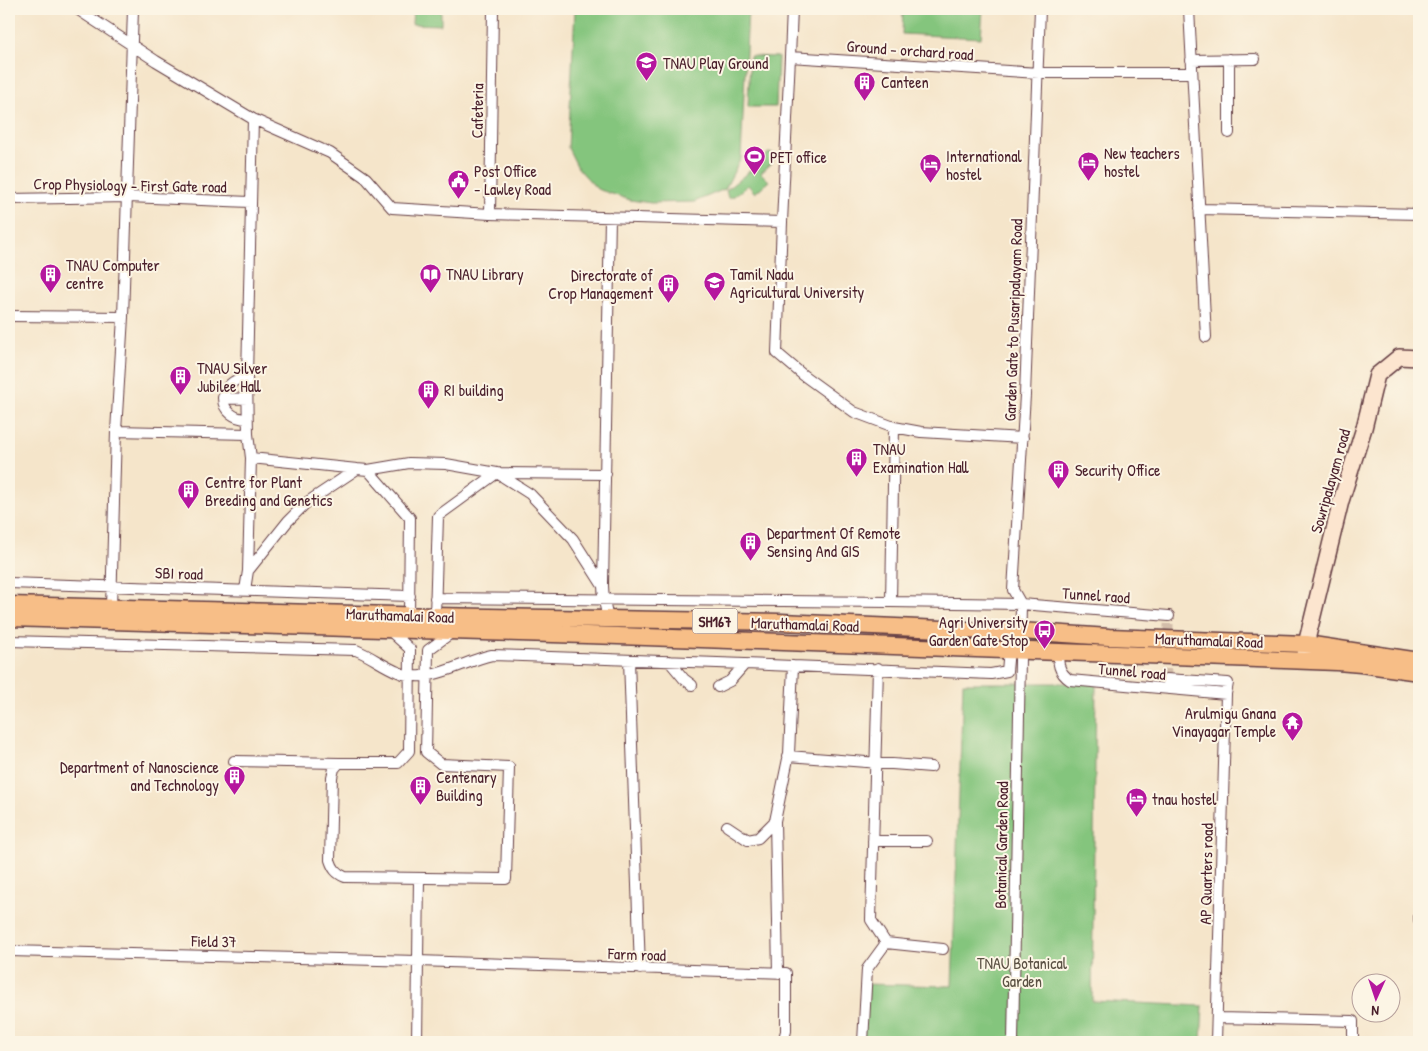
<svg xmlns="http://www.w3.org/2000/svg" width="1428" height="1051" viewBox="0 0 1428 1051" font-family="'Patrick Hand',sans-serif">
  <rect width="100%" height="100%" fill="#fcf5e5"/>
  <filter id="ink" filterUnits="userSpaceOnUse"><feTurbulence type="fractalNoise" baseFrequency=".02" numOctaves="2"/><feDisplacementMap in="SourceGraphic" scale="10" xChannelSelector="R" yChannelSelector="G"/><feConvolveMatrix kernelMatrix="1 2 1 2 8 2 1 2 1" color-interpolation-filters="sRGB"/></filter>
  <filter id="wash" filterUnits="userSpaceOnUse"><feTurbulence type="fractalNoise" baseFrequency=".0096" numOctaves="4" result="noise"/><feDisplacementMap in="SourceGraphic" scale="20" xChannelSelector="R" yChannelSelector="G"/><feGaussianBlur stdDeviation="1.12" result="paint"/><feColorMatrix in="noise" values="0 0 0 0 0 0 0 0 0 0 0 0 0 0 0 0 0 1.4 0 .05"/><feComposite in="paint" operator="in"/></filter>
  <g filter="url(#wash)">
    <rect width="100%" height="100%" fill="#f5e5ca"/>
    <path fill="#84c57d" stroke="#677254" d="M 413,9 L 441,9 L 441,25 L 412,24 Z
      M 575,9 L 748,9 L 741,158 L 725,189 L 694,202 L 651,203 L 630,200 L 597,189 L 578,168 L 568,148 Z
      M 903,9 L 983,9 L 981,38 L 902,34 Z
      M 750,56 L 778,57 L 776,107 L 748,107 Z
      M 768,153 L 775,154 L 771,164 L 761,173 L 769,181 L 755,193 L 748,185 L 734,196 L 728,198 L 726,190 L 761,162 Z
      M 963,683 L 1096,683 L 1092,1001 L 1203,1006 L 1201,1042 L 859,1042 L 862,984 L 952,986 Z"/>
  </g>
  <g filter="url(#ink)">
    <g fill="none" stroke-linecap="round" stroke-linejoin="round">
      <path stroke="#d3bdaa" stroke-width="10" stroke-dasharray="10 5" stroke-linecap="butt" d="M 1166,679 L 1169,616"/>
      <defs>
        <path id="street" d="M 77,9 L 156,61 L 253,119 L 330,153 L 366,178 L 392,208 L 490,214 L 782,222 L 777,353 L 803,375 L 854,412 L 894,427 L 921,432 L 1023,438
          M 1189,9 L 1206,337
          M 790,57 L 792,9
          M 1229,59 L 1229,133
          M 1191,60 L 1255,59
          M 9,199 L 128,197 L 250,202
          M 1199,209 L 1419,214
          M 490,214 L 493,9
          M 782,222 L 790,57 L 1039,73 L 1192,73
          M 9,316 L 123,317 L 116,431
          M 123,317 L 133,9
          M 247,376 C 235,379 225,385 223,398 L 247,399
          M 223,398 C 223,411 235,419 247,419
          M 894,427 L 891,602 L 1021,604 L 1169,616
          M 251,458 L 357,469
          M 368,470 L 409,463 L 446,464 L 497,473 L 606,474
          M 248,571 L 251,458 L 248,434
          M 9,583 L 410,596
          M 245,590 L 248,571 L 288,521 L 306,503 L 357,469 L 368,470 L 410,518 L 409,615
          M 435,598 L 891,602
          M 111,608 L 116,431 L 248,434 L 247,376 L 253,119
          M 435,616 L 438,516 L 497,473 L 530,494 L 573,539 L 603,586
          M 608,619 L 604,601 L 603,586 L 610,217
          M 387,628 L 410,649 L 409,751 L 398,763 L 339,763 L 334,769 L 332,777 L 330,860 C 333,869 336,873 345,877 L 506,879 L 509,767 L 441,764 L 426,752 L 428,650 L 454,631
          M 9,641 L 356,650 C 371,656 383,666 398,672 C 429,686 462,661 492,655 L 745,664 L 730,681 L 718,687
          M 1058,650 C 1058,663 1058,672 1070,680 L 1226,694
          M 629,660 L 640,969
          M 669,661 L 684,679 L 692,685
          M 745,664 L 991,674 L 1007,671 L 1009,649
          M 1166,679 L 1228,683 L 1226,694 L 1216,1042
          M 788,756 L 931,767
          M 234,761 L 339,763
          M 727,826 L 748,840 L 758,838 L 775,821
          M 873,841 L 927,841
          M 1419,920 L 1419,901
          M 886,943 L 943,949
          M 9,951 L 418,961 L 786,973 L 786,1031 L 783,1042
          M 778,973 L 775,821 L 789,754 L 793,666
          M 1217,1018 L 1353,1021 L 1353,1042
          M 417,1042 L 419,878
          M 863,1042 L 867,969 L 886,943 L 871,920 L 878,668
          M 1013,1042 L 1021,604 L 1013,590 L 1025,395 L 1040,9"/>
        <path id="secondary" d="M 1305,656 L 1306,644 L 1341,501 L 1364,428 L 1377,375 L 1399,357 L 1419,358"/>
        <path id="primary" d="M 9,605 L 435,616 L 781,622 L 1011,632 L 1020,631 L 1109,637 L 1306,644 L 1419,661
          M 9,618 C 452,630 894,644 1337,662 L 1361,664 L 1419,672"/>
      </defs>
      <use href="#street" stroke="#643d43" stroke-width="12"/>
      <use href="#secondary" stroke="#643d43" stroke-width="18"/>
      <use href="#primary" stroke="#643d43" stroke-width="19"/>
      <use href="#street" stroke="#fff" stroke-width="10"/>
      <use href="#secondary" stroke="#fce5cf" stroke-width="15"/>
      <use href="#primary" stroke="#f7be87" stroke-width="16"/>
    </g>
  </g>
  <defs>
    <symbol id="university-pin" viewBox="-11 -11 22 30"><path d="M0 17L-7.5 6A9.5 9.5 0 1 1 7.5 6Z" fill="#b5179e" stroke="#fcf5e5"/><path d="M0-5L7-2L0 1L-7-2ZM-4 1L0 2.5L4 1V4Q0 6-4 4Z" fill="#fff"/></symbol>
    <symbol id="building-pin" viewBox="-11 -11 22 30"><path d="M0 17L-7.5 6A9.5 9.5 0 1 1 7.5 6Z" fill="#b5179e" stroke="#fcf5e5"/><path d="M-4-6H4V6H1V3H-1V6H-4ZM-2.5-4.3h1.7v1.8h-1.7ZM.8-4.3h1.7v1.8H.8ZM-2.5-1h1.7V.8h-1.7ZM.8-1h1.7V.8H.8Z" fill="#fff"/></symbol>
    <symbol id="stadium-pin" viewBox="-11 -11 22 30"><path d="M0 17L-7.5 6A9.5 9.5 0 1 1 7.5 6Z" fill="#b5179e" stroke="#fcf5e5"/><path d="M0-5a6.5 5 0 1 0 0 10a6.5 5 0 1 0 0-10ZM-3.5-1.8h7v3.6h-7Z" fill="#fff"/></symbol>
    <symbol id="hotel-pin" viewBox="-11 -11 22 30"><path d="M0 17L-7.5 6A9.5 9.5 0 1 1 7.5 6Z" fill="#b5179e" stroke="#fcf5e5"/><path d="M-6-4.5h1.5V1H6V5H4.5V3h-9V5H-6ZM-4 0a1.8 1.8 0 1 1 3.6 0ZM.5 0V-2.5h3Q6-2.5 6 0Z" fill="#fff"/></symbol>
    <symbol id="civic-pin" viewBox="-11 -11 22 30"><path d="M0 17L-7.5 6A9.5 9.5 0 1 1 7.5 6Z" fill="#b5179e" stroke="#fcf5e5"/><path d="M-.6-6.5H3V-4.5H.6V-3L4-1V1h2V6H-6V1h2V-1L-.6-3ZM-1.2 2.5V6h2.4V2.5Z" fill="#fff"/></symbol>
    <symbol id="library-pin" viewBox="-11 -11 22 30"><path d="M0 17L-7.5 6A9.5 9.5 0 1 1 7.5 6Z" fill="#b5179e" stroke="#fcf5e5"/><path d="M-6-4Q-3-5.5-.7-3.5V5Q-3 3-6 4ZM6-4Q3-5.5 .7-3.5V5Q3 3 6 4Z" fill="#fff"/></symbol>
    <symbol id="bus-pin" viewBox="-11 -11 22 30"><path d="M0 17L-7.5 6A9.5 9.5 0 1 1 7.5 6Z" fill="#b5179e" stroke="#fcf5e5"/><path d="M-5-6H5V4H4V6H2V4H-2V6H-4V4H-5ZM-3.5-4V0h7V-4ZM-3.5 1.2v1.5H-2V1.2ZM2 1.2v1.5H3.5V1.2Z" fill="#fff"/></symbol>
    <symbol id="temple-pin" viewBox="-11 -11 22 30"><path d="M0 17L-7.5 6A9.5 9.5 0 1 1 7.5 6Z" fill="#b5179e" stroke="#fcf5e5"/><path d="M0-6L5-2H3V0L6.5 2.5H4V6H1.5V3h-3V6H-4V2.5H-6.5L-3 0V-2H-5Z" fill="#fff"/></symbol>
  </defs>
  <g fill-rule="evenodd">
    <use href="#university-pin" x="634" y="50" width="25" height="34"/>
    <use href="#building-pin" x="852" y="70" width="25" height="34"/>
    <use href="#stadium-pin" x="742" y="144" width="25" height="34"/>
    <use href="#hotel-pin" x="1076" y="150" width="25" height="34"/>
    <use href="#hotel-pin" x="918" y="152" width="25" height="34"/>
    <use href="#civic-pin" x="446" y="168" width="25" height="34"/>
    <use href="#building-pin" x="38" y="262" width="25" height="34"/>
    <use href="#library-pin" x="418" y="262" width="25" height="34"/>
    <use href="#university-pin" x="702" y="270" width="25" height="34"/>
    <use href="#building-pin" x="656" y="272" width="25" height="34"/>
    <use href="#building-pin" x="168" y="364" width="25" height="34"/>
    <use href="#building-pin" x="416" y="378" width="25" height="34"/>
    <use href="#building-pin" x="844" y="446" width="25" height="34"/>
    <use href="#building-pin" x="1046" y="458" width="25" height="34"/>
    <use href="#building-pin" x="176" y="478" width="25" height="34"/>
    <use href="#building-pin" x="738" y="530" width="25" height="34"/>
    <use href="#bus-pin" x="1032" y="618" width="25" height="34"/>
    <use href="#temple-pin" x="1280" y="710" width="25" height="34"/>
    <use href="#building-pin" x="222" y="764" width="25" height="34"/>
    <use href="#building-pin" x="408" y="774" width="25" height="34"/>
    <use href="#hotel-pin" x="1124" y="786" width="25" height="34"/>
  </g>
  <g text-anchor="middle" dominant-baseline="central" stroke-width="4" stroke-linejoin="round" paint-order="stroke">
    <rect fill="#fcf5e5" stroke="#7f5f63" stroke-width="1" x="692.5" y="608.5" width="45" height="25" rx="4"/>
    <g font-size="15" font-weight="bold" fill="#4a1f2b">
      <text x="715" y="621">SH167</text>
    </g>
    <g font-size="16" fill="#4a1f2b" stroke="#fcf5e5">
      <text transform="translate(910 50) rotate(4)">Ground - orchard road</text>
      <text transform="translate(477 111) rotate(-89)">Cafeteria</text>
      <text transform="translate(130 185) rotate(1)">Crop Physiology - First Gate road</text>
      <text transform="translate(1013 320) rotate(-88)">Garden Gate to Pusaripalayam Road</text>
      <text transform="translate(1330 481) rotate(-74)">Sowripalayam road</text>
      <text transform="translate(179 573) rotate(2)">SBI road</text>
      <text transform="translate(1096 595) rotate(4)">Tunnel raod</text>
      <text transform="translate(400 615) rotate(2)">Maruthamalai Road</text>
      <text transform="translate(805 624) rotate(2)">Maruthamalai Road</text>
      <text transform="translate(1209 640) rotate(2)">Maruthamalai Road</text>
      <text transform="translate(1132 671) rotate(5)">Tunnel road</text>
      <text transform="translate(1001 845) rotate(-89)">Botanical Garden Road</text>
      <text transform="translate(1206 874) rotate(-89)">AP Quarters road</text>
      <text transform="translate(214 941) rotate(1)">Field 37</text>
      <text transform="translate(637 954) rotate(2)">Farm road</text>
    </g>
    <g font-size="16" fill="#4a1f2b" stroke="#fcf5e5" text-anchor="start">
      <text x="663" y="63">TNAU Play Ground</text>
      <text x="881" y="82">Canteen</text>
      <text x="1104" y="153">New teachers<tspan x="1104" dy="18">hostel</tspan></text>
      <text x="946" y="156">International<tspan x="946" dy="18">hostel</tspan></text>
      <text x="770" y="157">PET office</text>
      <text x="474" y="171">Post Office<tspan x="474" dy="18">- Lawley Road</tspan></text>
      <text x="66" y="265">TNAU Computer<tspan x="66" dy="18">centre</tspan></text>
      <text x="446" y="274">TNAU Library</text>
      <text x="730" y="274">Tamil Nadu<tspan x="730" dy="18">Agricultural University</tspan></text>
      <text x="653" y="275" text-anchor="end">Directorate of<tspan x="653" dy="18">Crop Management</tspan></text>
      <text x="197" y="368">TNAU Silver<tspan x="197" dy="18">Jubilee Hall</tspan></text>
      <text x="444" y="390">RI building</text>
      <text x="873" y="449">TNAU<tspan x="873" dy="18">Examination Hall</tspan></text>
      <text x="1075" y="470">Security Office</text>
      <text x="205" y="482">Centre for Plant<tspan x="205" dy="18">Breeding and Genetics</tspan></text>
      <text x="767" y="533">Department Of Remote<tspan x="767" dy="18">Sensing And GIS</tspan></text>
      <text x="1028" y="622" text-anchor="end">Agri University<tspan x="1028" dy="18">Garden Gate Stop</tspan></text>
      <text x="1276" y="713" text-anchor="end">Arulmigu Gnana<tspan x="1276" dy="18">Vinayagar Temple</tspan></text>
      <text x="219" y="767" text-anchor="end">Department of Nanoscience<tspan x="219" dy="18">and Technology</tspan></text>
      <text x="436" y="777">Centenary<tspan x="436" dy="18">Building</tspan></text>
      <text x="1152" y="799">tnau hostel</text>
    </g>
    <g font-size="16" fill="#5b5144" stroke="#fcf5e5">
      <text x="1022" y="963">TNAU Botanical<tspan x="1022" dy="18">Garden</tspan></text>
    </g>
  </g>
  <rect width="1428" height="1051" fill="none" stroke="#fcf5e5" stroke-width="30"/>
  <g transform="translate(1376 998) rotate(183)"><circle r="24" fill="#fcf5e5" stroke="#b59f9b"/>
  <path d="M0-4L9 19L0 12L-9 19Z" fill="#b5179e"/>
  <text y="-8" font-size="14" font-weight="bold" text-anchor="middle" fill="#4a1f2b">N</text>
  </g>
</svg>
